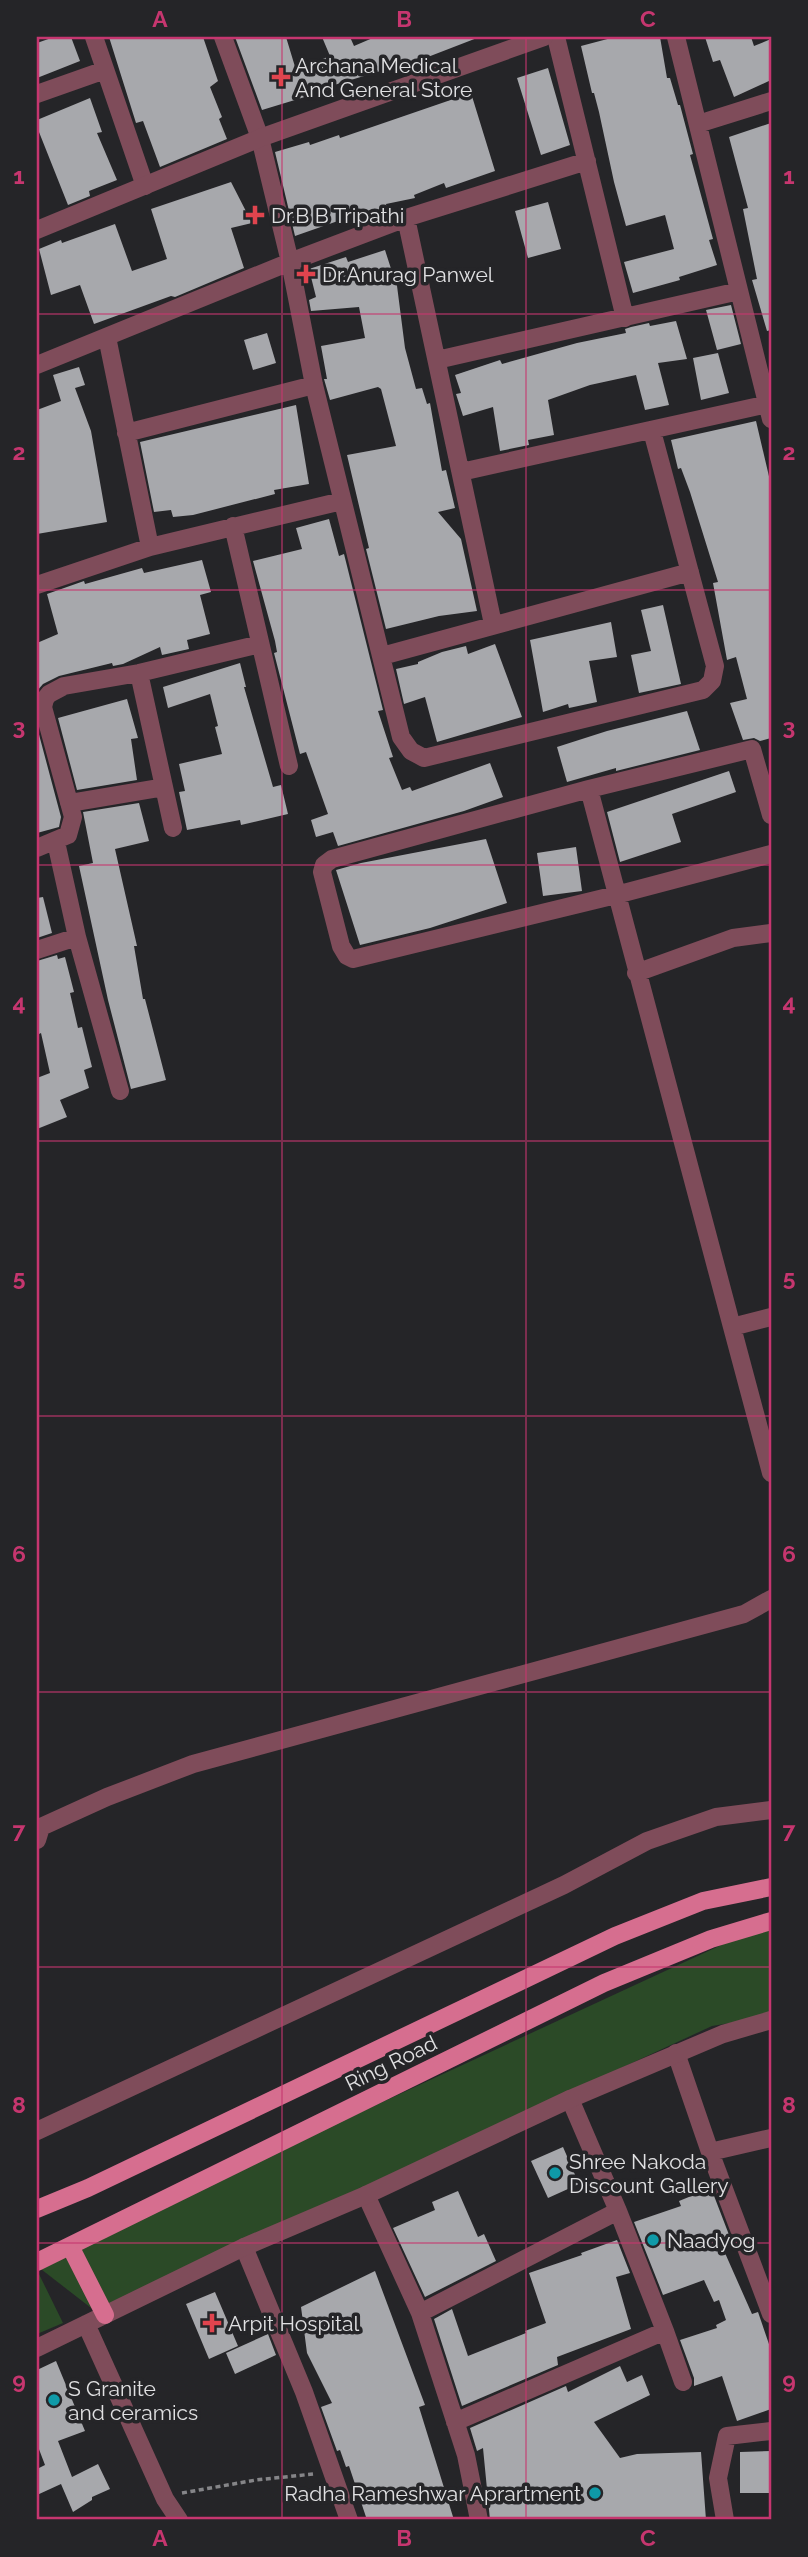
<svg xmlns="http://www.w3.org/2000/svg" width="808" height="2557" viewBox="0 0 808 2557" font-family="Raleway,sans-serif">
  <rect width="100%" height="100%" fill="#252528"/>
  <path fill="#2b4a27" d="M 771,1922 L 771,2016 L 712,2026 L 95,2311 L 37,2266 L 37,2262 Z
    M 37,2270 L 63,2323 L 37,2334 Z"/>
  <path fill="#a7a8ac" d="M 54,37 L 71,37 L 80,61 L 37,78 L 37,43 Z
    M 109,37 L 203,37 L 218,81 L 210,87 L 222,117 L 219,119 L 227,139 L 160,167 L 143,121 L 136,123 Z
    M 235,37 L 286,37 L 296,70 L 330,56 L 322,37 L 350,37 L 354,46 L 375,37 L 477,38 L 389,72 L 387,69 L 331,86 L 332,89 L 309,99 L 308,96 L 262,110 Z
    M 615,37 L 660,37 L 667,78 L 670,78 L 678,105 L 680,105 L 693,154 L 690,155 L 713,239 L 709,240 L 717,265 L 679,277 L 680,280 L 633,293 L 624,262 L 674,249 L 665,215 L 626,226 L 614,182 L 599,112 L 594,93 L 592,93 L 581,46 Z
    M 705,37 L 751,37 L 754,46 L 771,39 L 771,80 L 734,97 L 720,60 L 713,62 Z
    M 548,68 L 570,145 L 541,155 L 517,78 Z
    M 471,93 L 495,171 L 446,188 L 444,183 L 414,195 L 415,198 L 386,204 L 387,209 L 335,222 L 295,236 L 275,152 L 309,142 L 310,145 L 339,135 L 340,138 Z
    M 90,98 L 102,132 L 97,133 L 117,180 L 89,191 L 90,196 L 68,205 L 37,127 L 37,120 Z
    M 771,123 L 771,330 L 767,331 L 752,280 L 757,279 L 743,209 L 748,208 L 729,137 Z
    M 231,182 L 252,223 L 231,228 L 244,268 L 175,297 L 171,296 L 94,324 L 80,285 L 51,295 L 39,249 L 61,240 L 62,243 L 115,224 L 132,271 L 167,259 L 151,209 Z
    M 548,202 L 561,249 L 528,258 L 515,211 Z
    M 385,250 L 394,278 L 396,278 L 405,348 L 416,389 L 422,388 L 427,404 L 430,403 L 442,471 L 446,470 L 455,508 L 438,512 L 461,539 L 477,611 L 439,616 L 386,629 L 366,549 L 369,548 L 347,455 L 396,446 L 381,389 L 378,387 L 330,400 L 324,379 L 327,379 L 321,346 L 365,338 L 359,307 L 311,311 L 309,300 L 316,297 L 309,269 L 346,257 L 348,262 Z
    M 731,305 L 741,344 L 717,350 L 706,310 Z
    M 676,321 L 687,359 L 658,363 L 669,405 L 645,410 L 636,375 L 590,385 L 548,400 L 554,435 L 528,440 L 529,445 L 500,451 L 493,407 L 463,416 L 456,394 L 461,393 L 455,375 L 500,360 L 502,364 L 577,343 L 626,333 L 625,329 L 631,327 L 649,323 L 650,326 Z
    M 267,333 L 276,363 L 253,370 L 244,340 Z
    M 718,353 L 729,393 L 701,400 L 693,358 Z
    M 79,367 L 85,385 L 75,388 L 91,431 L 107,522 L 37,534 L 37,410 L 61,401 L 53,375 Z
    M 296,405 L 309,484 L 274,490 L 275,494 L 193,515 L 173,517 L 171,510 L 154,512 L 140,442 Z
    M 756,421 L 771,485 L 771,738 L 760,741 L 754,738 L 743,740 L 730,703 L 747,699 L 736,657 L 727,660 L 713,583 L 718,582 L 690,492 L 681,468 L 678,469 L 671,440 Z
    M 329,519 L 339,556 L 344,554 L 383,710 L 378,711 L 393,757 L 389,758 L 402,790 L 410,787 L 412,791 L 490,763 L 503,797 L 464,811 L 338,846 L 333,832 L 316,837 L 311,820 L 328,814 L 306,752 L 300,754 L 274,653 L 277,652 L 275,641 L 253,561 L 302,549 L 296,528 Z
    M 202,560 L 211,592 L 200,595 L 210,634 L 187,640 L 189,649 L 162,655 L 160,647 L 123,664 L 113,666 L 112,663 L 59,676 L 43,684 L 37,691 L 37,643 L 58,634 L 47,594 L 84,581 L 85,584 L 142,568 L 144,573 Z
    M 663,605 L 681,684 L 639,693 L 631,655 L 651,651 L 641,610 Z
    M 611,622 L 617,657 L 589,661 L 597,702 L 569,708 L 568,704 L 543,712 L 530,640 Z
    M 495,644 L 522,717 L 437,742 L 425,697 L 404,704 L 396,669 L 418,664 L 418,662 L 442,652 L 466,646 L 468,654 Z
    M 240,663 L 246,687 L 244,687 L 273,787 L 281,785 L 288,814 L 241,825 L 240,820 L 187,830 L 179,792 L 185,791 L 179,764 L 222,754 L 215,727 L 218,726 L 210,694 L 168,708 L 163,687 Z
    M 127,699 L 138,738 L 131,739 L 137,780 L 77,790 L 58,718 Z
    M 687,711 L 700,750 L 616,771 L 616,768 L 567,782 L 557,747 L 607,731 Z
    M 37,727 L 61,817 L 59,827 L 37,833 Z
    M 729,771 L 736,792 L 672,814 L 681,842 L 620,862 L 607,812 Z
    M 139,803 L 149,841 L 115,849 L 137,946 L 134,946 L 143,999 L 145,999 L 166,1080 L 131,1089 L 108,1000 L 79,866 L 93,863 L 83,812 Z
    M 486,839 L 507,903 L 430,928 L 360,945 L 336,870 L 361,863 Z
    M 576,847 L 582,891 L 543,896 L 537,853 Z
    M 43,897 L 52,933 L 37,938 L 37,898 Z
    M 57,955 L 58,959 L 65,957 L 74,992 L 70,993 L 78,1028 L 82,1027 L 92,1067 L 84,1070 L 89,1088 L 60,1100 L 67,1117 L 37,1129 L 37,1078 L 50,1073 L 41,1033 L 37,1035 L 37,961 Z
    M 563,2147 L 579,2184 L 548,2198 L 531,2161 Z
    M 711,2188 L 731,2240 L 721,2244 L 752,2314 L 758,2312 L 771,2350 L 771,2409 L 737,2421 L 722,2376 L 694,2386 L 694,2378 L 680,2340 L 717,2328 L 716,2325 L 726,2320 L 719,2300 L 714,2302 L 704,2280 L 663,2295 L 634,2222 L 681,2206 L 679,2201 Z
    M 458,2191 L 478,2237 L 484,2234 L 496,2261 L 425,2297 L 393,2228 L 435,2210 L 432,2202 Z
    M 617,2240 L 630,2273 L 616,2277 L 631,2329 L 557,2357 L 558,2365 L 462,2406 L 434,2319 L 452,2309 L 468,2356 L 526,2333 L 525,2331 L 546,2323 L 529,2273 L 582,2255 L 581,2253 Z
    M 375,2271 L 425,2405 L 419,2407 L 454,2520 L 367,2520 L 349,2466 L 346,2467 L 340,2450 L 337,2451 L 321,2407 L 332,2403 L 307,2353 L 301,2307 Z
    M 215,2292 L 238,2346 L 209,2359 L 186,2304 Z
    M 268,2334 L 276,2355 L 235,2374 L 226,2353 Z
    M 56,2361 L 85,2431 L 58,2441 L 72,2477 L 98,2464 L 110,2489 L 92,2497 L 92,2500 L 73,2512 L 61,2484 L 37,2495 L 37,2469 L 45,2465 L 37,2444 L 37,2370 Z
    M 620,2366 L 627,2382 L 642,2375 L 650,2395 L 594,2422 L 620,2458 L 637,2454 L 701,2452 L 706,2520 L 490,2520 L 483,2448 L 477,2451 L 470,2428 L 566,2386 L 568,2392 Z
    M 771,2451 L 771,2493 L 740,2493 L 740,2452 Z"/>
  <g fill="none" stroke-linecap="round" stroke-linejoin="round">
    <path stroke="#858588" stroke-width="3.5" stroke-dasharray="5 3.5" stroke-linecap="butt" d="M 182,2493 L 256,2480 L 313,2474"/>
    <path stroke="#7f4c5a" stroke-width="18" d="M 94,37 L 145,186
      M 223,37 L 260,138 L 290,262 L 314,385 L 401,737 L 411,751 L 424,758 L 703,690 L 712,681 L 715,666 L 652,431
      M 556,37 L 625,318
      M 676,37 L 771,419
      M 37,94 L 105,70
      M 698,124 L 771,101
      M 406,218 L 493,624
      M 107,337 L 150,547
      M 437,360 L 739,291
      M 37,365 L 290,262 L 406,218 L 587,161
      M 126,433 L 314,385
      M 461,472 L 768,404
      M 233,526 L 289,766
      M 37,585 L 150,547 L 342,501
      M 382,656 L 690,572
      M 139,673 L 173,828
      M 589,789 L 732,1327 L 771,1317
      M 69,803 L 164,787
      M 771,815 L 752,749 L 589,789 L 332,859 L 324,865 L 322,872 L 341,946 L 347,956 L 353,959 L 616,895 L 771,854
      M 56,842 L 77,937 L 120,1091
      M 37,848 L 68,835 L 73,817 L 43,707 L 45,699 L 49,694 L 64,686 L 139,673 L 260,644
      M 37,950 L 77,937
      M 636,973 L 733,938 L 771,933
      M 732,1327 L 771,1473
      M 37,1840 L 41,1827 L 107,1797 L 193,1764 L 744,1614 L 771,1599
      M 676,2053 L 710,2152 L 771,2314
      M 570,2099 L 618,2211 L 665,2331
      M 710,2152 L 771,2138
      M 366,2195 L 420,2313 L 466,2455 L 479,2520
      M 244,2247 L 304,2392 L 349,2520
      M 420,2313 L 618,2211
      M 455,2422 L 665,2331 L 683,2382
      M 725,2520 L 718,2478 L 727,2436 L 771,2431"/>
    <path stroke="#7f4c5a" stroke-width="18" d="M 37,230 L 260,138 L 544,37
      M 37,2131 L 564,1885 L 647,1841 L 716,1817 L 771,1810
      M 86,2324 L 165,2499 L 179,2520
      M 37,2348 L 244,2247 L 366,2195 L 570,2099 L 723,2034 L 771,2020"/>
    <path stroke="#d66e8f" stroke-width="18" d="M 37,2209 L 88,2188 L 615,1936 L 703,1901 L 771,1887
      M 70,2246 L 105,2315
      M 37,2262 L 604,1983 L 711,1939 L 771,1921"/>
  </g>
  <path fill="none" stroke="#c6366f" stroke-width="2" stroke-opacity="0.55" d="M 282,37 L 282,2520M 526,37 L 526,2520M 37,314 L 771,314M 37,590 L 771,590M 37,865 L 771,865M 37,1141 L 771,1141M 37,1416 L 771,1416M 37,1692 L 771,1692M 37,1967 L 771,1967M 37,2243 L 771,2243"/>
  <g fill="#e0444e" stroke="#252528" stroke-width="2.5">
    <path d="M277.5 66.5h7v7h7v7h-7v7h-7v-7h-7v-7h7z"/>
    <path d="M251.5 204.5h7v7h7v7h-7v7h-7v-7h-7v-7h7z"/>
    <path d="M302.5 263.5h7v7h7v7h-7v7h-7v-7h-7v-7h7z"/>
    <path d="M208.5 2312.5h7v7h7v7h-7v7h-7v-7h-7v-7h7z"/>
  </g>
  <g fill="#0f9aa8" stroke="#252528" stroke-width="2.5">
    <circle cx="555" cy="2173" r="7"/>
    <circle cx="653" cy="2240" r="7"/>
    <circle cx="54" cy="2400" r="7"/>
    <circle cx="595" cy="2493" r="7"/>
  </g>
  <g text-anchor="middle" dominant-baseline="central" stroke-width="7" stroke-linejoin="round" paint-order="stroke">
    <g font-size="21" fill="#e0e0e2" stroke="#252528" text-anchor="start">
      <text x="295" y="65">Archana Medical<tspan x="295" dy="24">And General Store</tspan></text>
      <text x="271" y="215">Dr.B B Tripathi</text>
      <text x="322" y="274">Dr.Anurag Panwel</text>
      <text x="569" y="2161">Shree Nakoda<tspan x="569" dy="24">Discount Gallery</tspan></text>
      <text x="667" y="2240">Naadyog</text>
      <text x="228" y="2323">Arpit Hospital</text>
      <text x="68" y="2388">S Granite<tspan x="68" dy="24">and ceramics</tspan></text>
      <text x="581" y="2493" text-anchor="end">Radha Rameshwar Aprartment</text>
    </g>
    <g font-size="21" fill="#e0e0e2" stroke="#252528">
      <text transform="translate(391 2063) rotate(-26)">Ring Road</text>
    </g>
  </g>
  <rect width="808" height="2557" fill="none" stroke="#252528" stroke-width="77"/>
  <rect x="38" y="38" width="732" height="2480" fill="none" stroke="#c6366f" stroke-width="2.5"/>
  <g font-size="23" text-anchor="middle" font-weight="bold" fill="#c6366f">
    <text x="160" y="27">A</text>
    <text x="404" y="27">B</text>
    <text x="648" y="27">C</text>
    <text x="19" y="184">1</text>
    <text x="789" y="184">1</text>
    <text x="19" y="460">2</text>
    <text x="789" y="460">2</text>
    <text x="19" y="735">3</text>
    <text x="789" y="735">3</text>
    <text x="19" y="1011">4</text>
    <text x="789" y="1011">4</text>
    <text x="19" y="1286">5</text>
    <text x="789" y="1286">5</text>
    <text x="19" y="1562">6</text>
    <text x="789" y="1562">6</text>
    <text x="19" y="1838">7</text>
    <text x="789" y="1838">7</text>
    <text x="19" y="2113">8</text>
    <text x="789" y="2113">8</text>
    <text x="19" y="2389">9</text>
    <text x="789" y="2389">9</text>
    <text x="160" y="2546">A</text>
    <text x="404" y="2546">B</text>
    <text x="648" y="2546">C</text>
  </g>
</svg>
